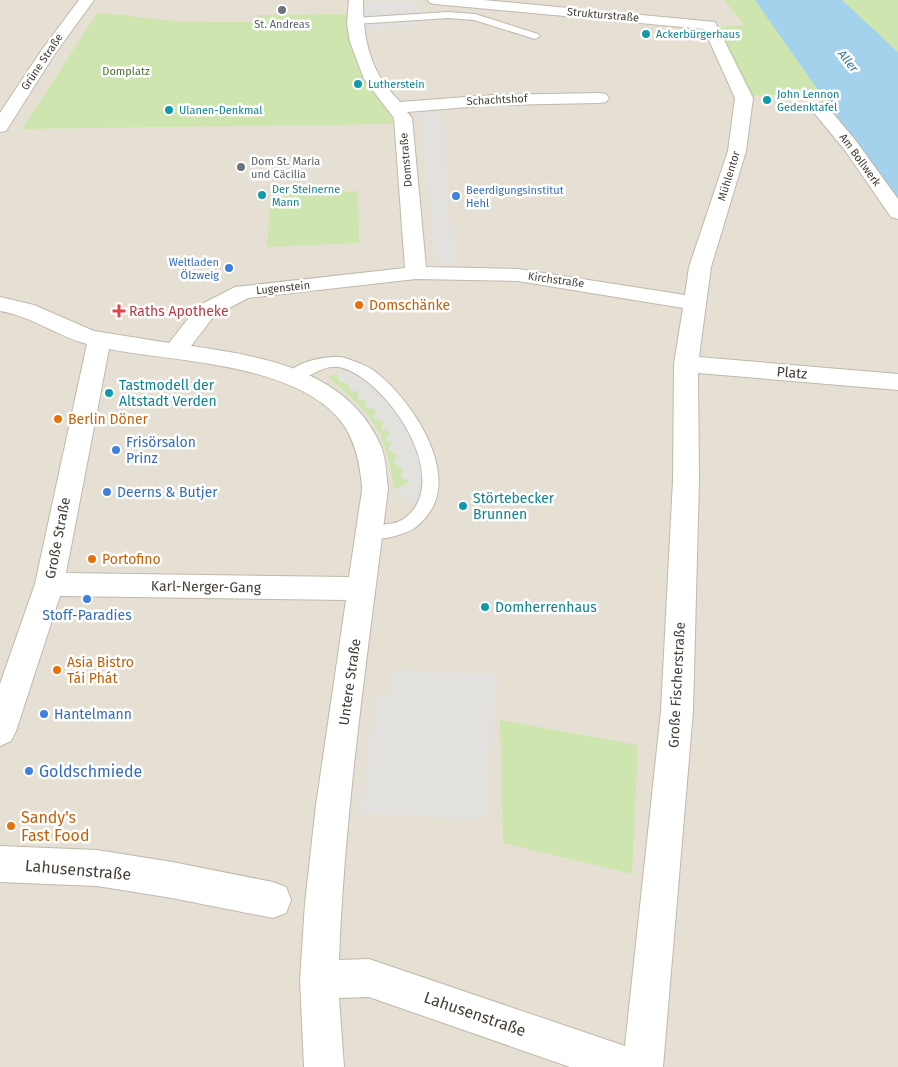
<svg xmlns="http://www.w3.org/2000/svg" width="898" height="1067" viewBox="0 0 898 1067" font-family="'Fira Sans',sans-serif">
  <rect width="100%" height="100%" fill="#f2eee6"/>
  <path fill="#e6e0d4" d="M 0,0 L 724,0 L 744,25 L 820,93 L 898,199 L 898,1067 L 0,1067 Z"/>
  <path fill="#cfe5b0" d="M 724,0 L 898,0 L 898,210 L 814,93 L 752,96 L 719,27 L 744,25 Z
    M 97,13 C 117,14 135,16 154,19 C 187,23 222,22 255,22 L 257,15 L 347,14 L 349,41 L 365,79 L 396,124 L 22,129 Z
    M 358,191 L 359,243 L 267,247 L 271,195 Z
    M 337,374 L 339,381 C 358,384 381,415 390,432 L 385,440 L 392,443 L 410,482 L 394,490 C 387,431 372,414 328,377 Z
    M 500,720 L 638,745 L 632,874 L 503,843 Z"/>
  <path fill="#e3e1de" d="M 365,1 L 418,2 L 420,28 L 365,30 Z
    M 439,108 L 442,112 L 447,205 L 455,245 L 454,266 L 436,266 L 420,119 L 407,109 Z
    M 345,371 L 357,374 L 373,386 L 408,424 L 425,474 L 419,506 L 394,490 L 410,482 L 401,477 L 402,468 L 393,462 L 398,455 L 388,450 L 392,443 L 385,440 L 390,432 L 381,429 L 384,422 L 373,418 L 376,410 L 365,407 L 367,401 L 358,399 L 358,392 L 350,390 L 348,383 L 339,381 L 337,374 Z
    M 391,669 L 498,674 L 488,775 L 486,820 L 361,813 L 375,695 L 387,696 Z"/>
  <path fill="#a4d2ed" d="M 755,0 L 842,0 L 898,52 L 898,199 L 820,93 Z"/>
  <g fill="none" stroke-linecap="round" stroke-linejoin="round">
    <defs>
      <path id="lane" d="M 448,12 L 475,14 L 538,34 L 540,36 L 535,39 L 474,20 L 448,18 L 355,24 L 350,21 L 355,18 Z
        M 341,357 C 352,360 363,364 373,370 C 410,397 463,474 426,517 C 418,526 413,531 401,534 C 390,538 375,541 364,537 L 361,532 L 364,527 C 376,523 394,527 405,518 C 454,480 389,382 343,368 C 322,361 305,384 289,380 L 286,376 C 296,361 325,356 341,357 Z"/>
      <path id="street" d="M 79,0 L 94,0 L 54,55 L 6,131 L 0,132 L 0,113 L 41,51 Z
        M 349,0 L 363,0 C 363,27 366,53 380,77 C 385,86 393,94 400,102 L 493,95 L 600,93 L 606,94 L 609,98 L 606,102 L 600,103 L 493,105 L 407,112 L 412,118 L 426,267 L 518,269 L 685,295 L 689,267 L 728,151 L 735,98 L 704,29 L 435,4 L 430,3 L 428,0 L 484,0 L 715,22 L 753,98 L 746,151 L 711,267 L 699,357 L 898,374 L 898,390 L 698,373 L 699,480 L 693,711 L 663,1067 L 570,1067 L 369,997 L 339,998 L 344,1067 L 304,1067 L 300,980 L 305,903 L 316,805 L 346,600 L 60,596 L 16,731 L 11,741 L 0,746 L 0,684 L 35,584 L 87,344 C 57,336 31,316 0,311 L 0,297 L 34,305 L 94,331 L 169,343 L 198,306 L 235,287 L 405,268 L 394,118 L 364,79 L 350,42 L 347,24 ZM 416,279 L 518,281 L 683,308 L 674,364 L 673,480 L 661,711 L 625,1046 L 369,959 L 339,960 C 345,802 369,645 388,489 C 386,474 386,457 380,444 C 347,370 262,356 191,346 L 214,316 L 248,298 ZM 109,349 C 176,362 293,363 340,420 C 355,439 360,463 362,487 C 362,497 359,507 358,517 C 355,537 352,557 349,577 L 66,573 Z
        M 819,103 L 825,104 L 856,141 L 898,199 L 898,219 L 891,217 L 844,149 L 810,108 L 813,104 Z
        M 0,846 L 97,850 L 172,862 L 273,882 L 286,887 L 291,900 L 286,913 L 273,918 L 172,898 L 97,886 L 0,882 Z"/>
    </defs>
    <use href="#lane" stroke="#c0b8ac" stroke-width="2"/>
    <use href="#street" stroke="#c0b8ac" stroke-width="2"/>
    <use href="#lane" fill="#fff" fill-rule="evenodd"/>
    <use href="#street" fill="#fff" fill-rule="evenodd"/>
  </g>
  <g fill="#6b7280" stroke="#fff" stroke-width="2">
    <circle cx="282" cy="10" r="5"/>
    <circle cx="241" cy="167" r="5"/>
  </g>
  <g fill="#0f9aa8" stroke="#fff" stroke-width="2">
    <circle cx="646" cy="34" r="5"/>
    <circle cx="358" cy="84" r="5"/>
    <circle cx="767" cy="100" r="5"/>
    <circle cx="169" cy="110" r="5"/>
    <circle cx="262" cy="195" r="5"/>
    <circle cx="109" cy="393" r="5"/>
    <circle cx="463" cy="506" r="5"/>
    <circle cx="485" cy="607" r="5"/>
  </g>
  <g fill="#3f7fe0" stroke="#fff" stroke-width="2">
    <circle cx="456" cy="196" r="5"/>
    <circle cx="229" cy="268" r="5"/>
    <circle cx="116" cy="450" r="5"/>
    <circle cx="107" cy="492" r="5"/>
    <circle cx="87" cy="599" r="5"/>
    <circle cx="44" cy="714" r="5"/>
    <circle cx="29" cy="771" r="5"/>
  </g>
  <g fill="#e8710a" stroke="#fff" stroke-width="2">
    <circle cx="359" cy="305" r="5"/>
    <circle cx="58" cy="419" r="5"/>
    <circle cx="92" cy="559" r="5"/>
    <circle cx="57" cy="670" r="5"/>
    <circle cx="11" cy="826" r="5"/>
  </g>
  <path fill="#e0444e" stroke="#fff" stroke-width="2" d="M116.5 303.5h5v5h5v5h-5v5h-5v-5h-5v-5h5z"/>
  <g text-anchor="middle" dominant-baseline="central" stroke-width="5" stroke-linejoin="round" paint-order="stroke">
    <g font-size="11" fill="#443e35" stroke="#fff">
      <text transform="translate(603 15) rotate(5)">Strukturstraße</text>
      <text transform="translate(42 62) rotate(-56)">Grüne Straße</text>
      <text transform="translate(497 100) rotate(-3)">Schachtshof</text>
      <text transform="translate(406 160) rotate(-95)">Domstraße</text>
      <text transform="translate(860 160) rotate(54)">Am Bollwerk</text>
      <text transform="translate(729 176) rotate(-73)">Mühlentor</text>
      <text transform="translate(556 280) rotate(8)">Kirchstraße</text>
      <text transform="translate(283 288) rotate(-6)">Lugenstein</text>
    </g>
    <g font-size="11" fill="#5b616d" stroke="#fff">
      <text x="282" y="24">St. Andreas</text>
      <text x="251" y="161" text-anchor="start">Dom St. Maria<tspan x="251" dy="13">und Cäcilia</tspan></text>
    </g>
    <g font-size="11" fill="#0d838f" stroke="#fff" text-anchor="start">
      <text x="656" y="34">Ackerbürgerhaus</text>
      <text x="368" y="84">Lutherstein</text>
      <text x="777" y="94">John Lennon<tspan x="777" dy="13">Gedenktafel</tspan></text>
      <text x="179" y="110">Ulanen-Denkmal</text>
      <text x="272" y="189">Der Steinerne<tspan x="272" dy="13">Mann</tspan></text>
    </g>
    <g font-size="11" fill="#49732c" stroke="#fff">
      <text x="126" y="71">Domplatz</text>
    </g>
    <g font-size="11" fill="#366cbe" stroke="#fff" text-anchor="start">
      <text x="466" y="190">Beerdigungsinstitut<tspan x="466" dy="13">Hehl</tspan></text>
      <text x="219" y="262" text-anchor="end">Weltladen<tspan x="219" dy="13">Ölzweig</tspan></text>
    </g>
    <g font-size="12" font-style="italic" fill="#3278a3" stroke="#fff">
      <text transform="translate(848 61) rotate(51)">Aller</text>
    </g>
    <g font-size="14" fill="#c56008" stroke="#fff" text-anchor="start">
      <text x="369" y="305">Domschänke</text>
      <text x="68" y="419">Berlin Döner</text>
      <text x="102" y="559">Portofino</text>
      <text x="67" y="662">Asia Bistro<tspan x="67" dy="16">Tái Phát</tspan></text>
    </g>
    <g font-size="14" fill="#be3a42" stroke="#fff" text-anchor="start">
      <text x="129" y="311">Raths Apotheke</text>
    </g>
    <g font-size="14" fill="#443e35" stroke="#fff">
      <text transform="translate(792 373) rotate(5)">Platz</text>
      <text transform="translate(58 538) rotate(-79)">Große Straße</text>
      <text transform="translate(206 587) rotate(1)">Karl-Nerger-Gang</text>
      <text transform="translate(350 682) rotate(-82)">Untere Straße</text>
      <text transform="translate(677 685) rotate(-87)">Große Fischerstraße</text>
    </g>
    <g font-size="14" fill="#0d838f" stroke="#fff" text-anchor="start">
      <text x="119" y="385">Tastmodell der<tspan x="119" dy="16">Altstadt Verden</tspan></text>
      <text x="473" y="498">Störtebecker<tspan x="473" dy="16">Brunnen</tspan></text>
      <text x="495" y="607">Domherrenhaus</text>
    </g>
    <g font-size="14" fill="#366cbe" stroke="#fff" text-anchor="start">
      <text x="126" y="442">Frisörsalon<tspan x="126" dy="16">Prinz</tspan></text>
      <text x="117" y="492">Deerns &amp; Butjer</text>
      <text x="87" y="615" text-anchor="middle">Stoff-Paradies</text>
      <text x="54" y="714">Hantelmann</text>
    </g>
    <g font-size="16" fill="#366cbe" stroke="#fff" text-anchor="start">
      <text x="39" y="771">Goldschmiede</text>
    </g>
    <g font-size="16" fill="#c56008" stroke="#fff" text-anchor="start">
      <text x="21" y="817">Sandy's<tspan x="21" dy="18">Fast Food</tspan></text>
    </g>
    <g font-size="16" fill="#443e35" stroke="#fff">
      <text transform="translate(78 870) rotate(5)">Lahusenstraße</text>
      <text transform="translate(475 1014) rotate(19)">Lahusenstraße</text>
    </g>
  </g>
</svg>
